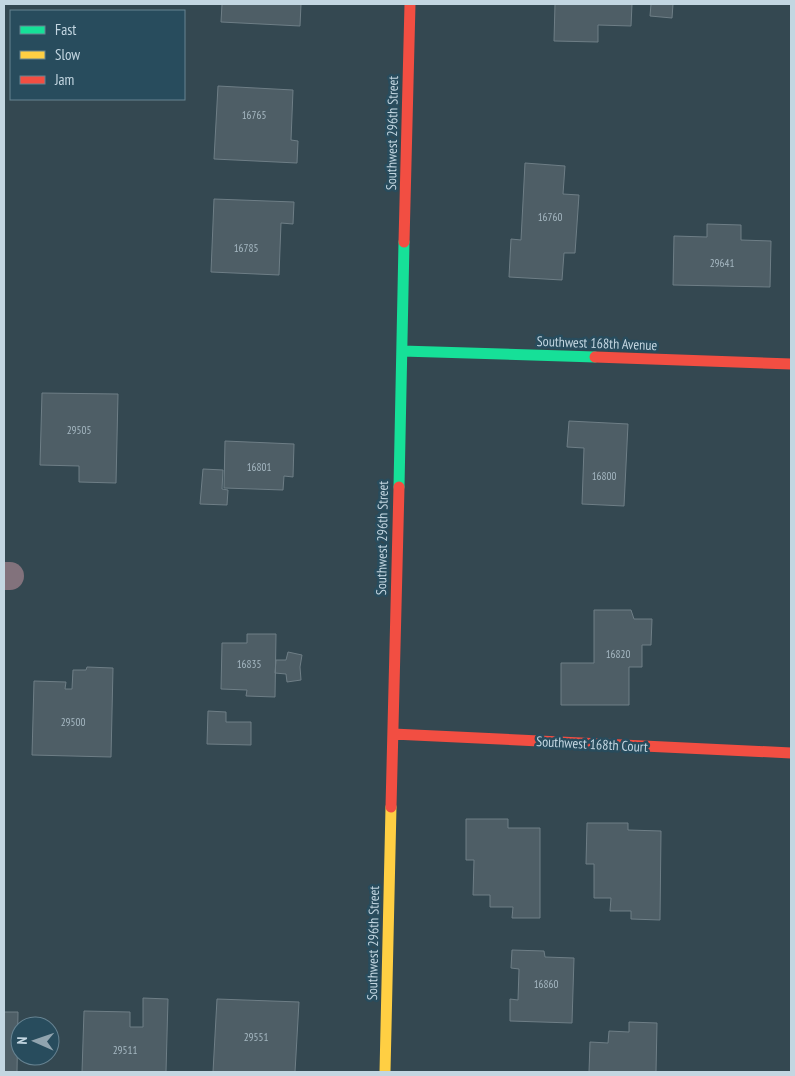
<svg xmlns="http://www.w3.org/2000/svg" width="795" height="1076" viewBox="0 0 795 1076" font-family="'PT Sans Narrow',sans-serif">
  <rect width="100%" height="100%" fill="#344851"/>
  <path fill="#4e5e66" stroke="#6e7e86" d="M 222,4 L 301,4 L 300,26 L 221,22 Z
    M 555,4 L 632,4 L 631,26 L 598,25 L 598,42 L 554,41 Z
    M 651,4 L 673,4 L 672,18 L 650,16 Z
    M 218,86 L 293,90 L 291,140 L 298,141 L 297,163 L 214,159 Z
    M 525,163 L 565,166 L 563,194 L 579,195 L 575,253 L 564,253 L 562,280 L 509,277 L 511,239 L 521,240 Z
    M 214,199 L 294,202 L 293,224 L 281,223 L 279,275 L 211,272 Z
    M 707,224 L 741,225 L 741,240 L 771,241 L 770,287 L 673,285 L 674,236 L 707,237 Z
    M 42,393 L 118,394 L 116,483 L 79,482 L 79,466 L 40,465 Z
    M 569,421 L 628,424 L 624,506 L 582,504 L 584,448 L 567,447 Z
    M 225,441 L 294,444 L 293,477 L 284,476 L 283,490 L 224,488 Z
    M 203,469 L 223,470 L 222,489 L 228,490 L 227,505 L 200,504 Z
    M 594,610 L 631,610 L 634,619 L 652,619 L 651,645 L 642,645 L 642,667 L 629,667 L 629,705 L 561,705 L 561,663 L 594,663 Z
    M 247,634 L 276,634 L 275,697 L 246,696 L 247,690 L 221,689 L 222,643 L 247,643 Z
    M 288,652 L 302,655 L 300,667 L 301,680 L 287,682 L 286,674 L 275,673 L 276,660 L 286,660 Z
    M 87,667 L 113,668 L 111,757 L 32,755 L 34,681 L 66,682 L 65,689 L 72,689 L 73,670 L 86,670 Z
    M 208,711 L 226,712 L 226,722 L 251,722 L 251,745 L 207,744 Z
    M 466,819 L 508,819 L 508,828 L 540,828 L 540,918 L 512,918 L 513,907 L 490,907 L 490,895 L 473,895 L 474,860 L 466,860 Z
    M 587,823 L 628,823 L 628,830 L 661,831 L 660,920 L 631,919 L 631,911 L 610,911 L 611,898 L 594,898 L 594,864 L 586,864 Z
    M 512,950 L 544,951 L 545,957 L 574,958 L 572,1023 L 510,1021 L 510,999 L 518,1000 L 519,969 L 511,968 Z
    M 143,998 L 168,999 L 166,1072 L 82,1072 L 84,1011 L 130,1012 L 130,1027 L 143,1027 Z
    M 217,999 L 299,1002 L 295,1072 L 213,1072 Z
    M 4,1012 L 18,1012 L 17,1072 L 4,1072 Z
    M 629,1022 L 657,1023 L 656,1072 L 589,1072 L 590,1042 L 608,1043 L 609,1031 L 629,1032 Z"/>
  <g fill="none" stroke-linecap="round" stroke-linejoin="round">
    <path stroke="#82727c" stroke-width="28" d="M 4,576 L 10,576"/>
    <path stroke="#16e098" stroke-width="11" d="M 402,351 L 595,357
      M 399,487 L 404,242"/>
    <path stroke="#ffcf43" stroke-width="11" d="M 385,1072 L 391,807"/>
    <path stroke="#f24e42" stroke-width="11" d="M 404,242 L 410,4
      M 595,357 L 791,364
      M 393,734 L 791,753
      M 391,807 L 399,487"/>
  </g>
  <g text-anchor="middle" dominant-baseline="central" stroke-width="5" stroke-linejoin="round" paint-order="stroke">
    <g font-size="11" fill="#a6b8c2">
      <text x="254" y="115">16765</text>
      <text x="550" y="217">16760</text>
      <text x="246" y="248">16785</text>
      <text x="722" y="263">29641</text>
      <text x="79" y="430">29505</text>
      <text x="259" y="467">16801</text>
      <text x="604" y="476">16800</text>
      <text x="618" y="654">16820</text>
      <text x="249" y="664">16835</text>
      <text x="73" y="722">29500</text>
      <text x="546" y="984">16860</text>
      <text x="256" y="1037">29551</text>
      <text x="125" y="1050">29511</text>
    </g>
    <g font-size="14" fill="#c3d6e1" stroke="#284c5d">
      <text transform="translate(392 133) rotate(-89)">Southwest 296th Street</text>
      <text transform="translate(597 343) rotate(2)">Southwest 168th Avenue</text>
      <text transform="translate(382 538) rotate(-89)">Southwest 296th Street</text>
      <text transform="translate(592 744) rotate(3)">Southwest 168th Court</text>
      <text transform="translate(373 943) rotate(-89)">Southwest 296th Street</text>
    </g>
  </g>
  <rect width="795" height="1076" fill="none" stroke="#c3d6e1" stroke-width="10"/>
  <rect x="10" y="10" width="175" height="90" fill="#284c5d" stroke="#668392"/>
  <rect x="20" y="26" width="25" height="8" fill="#16e098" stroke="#668392"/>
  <text x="55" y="35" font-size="15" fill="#c3d6e1">Fast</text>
  <rect x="20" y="51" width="25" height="8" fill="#ffcf43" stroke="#668392"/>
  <text x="55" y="60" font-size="15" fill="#c3d6e1">Slow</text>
  <rect x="20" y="76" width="25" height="8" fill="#f24e42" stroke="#668392"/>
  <text x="55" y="85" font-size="15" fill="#c3d6e1">Jam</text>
  <g transform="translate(35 1041) rotate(272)"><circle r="24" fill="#284c5d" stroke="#668392"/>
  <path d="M0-4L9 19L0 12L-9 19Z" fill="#91a4af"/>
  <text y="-8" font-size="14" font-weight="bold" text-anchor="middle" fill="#c3d6e1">N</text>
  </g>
</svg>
